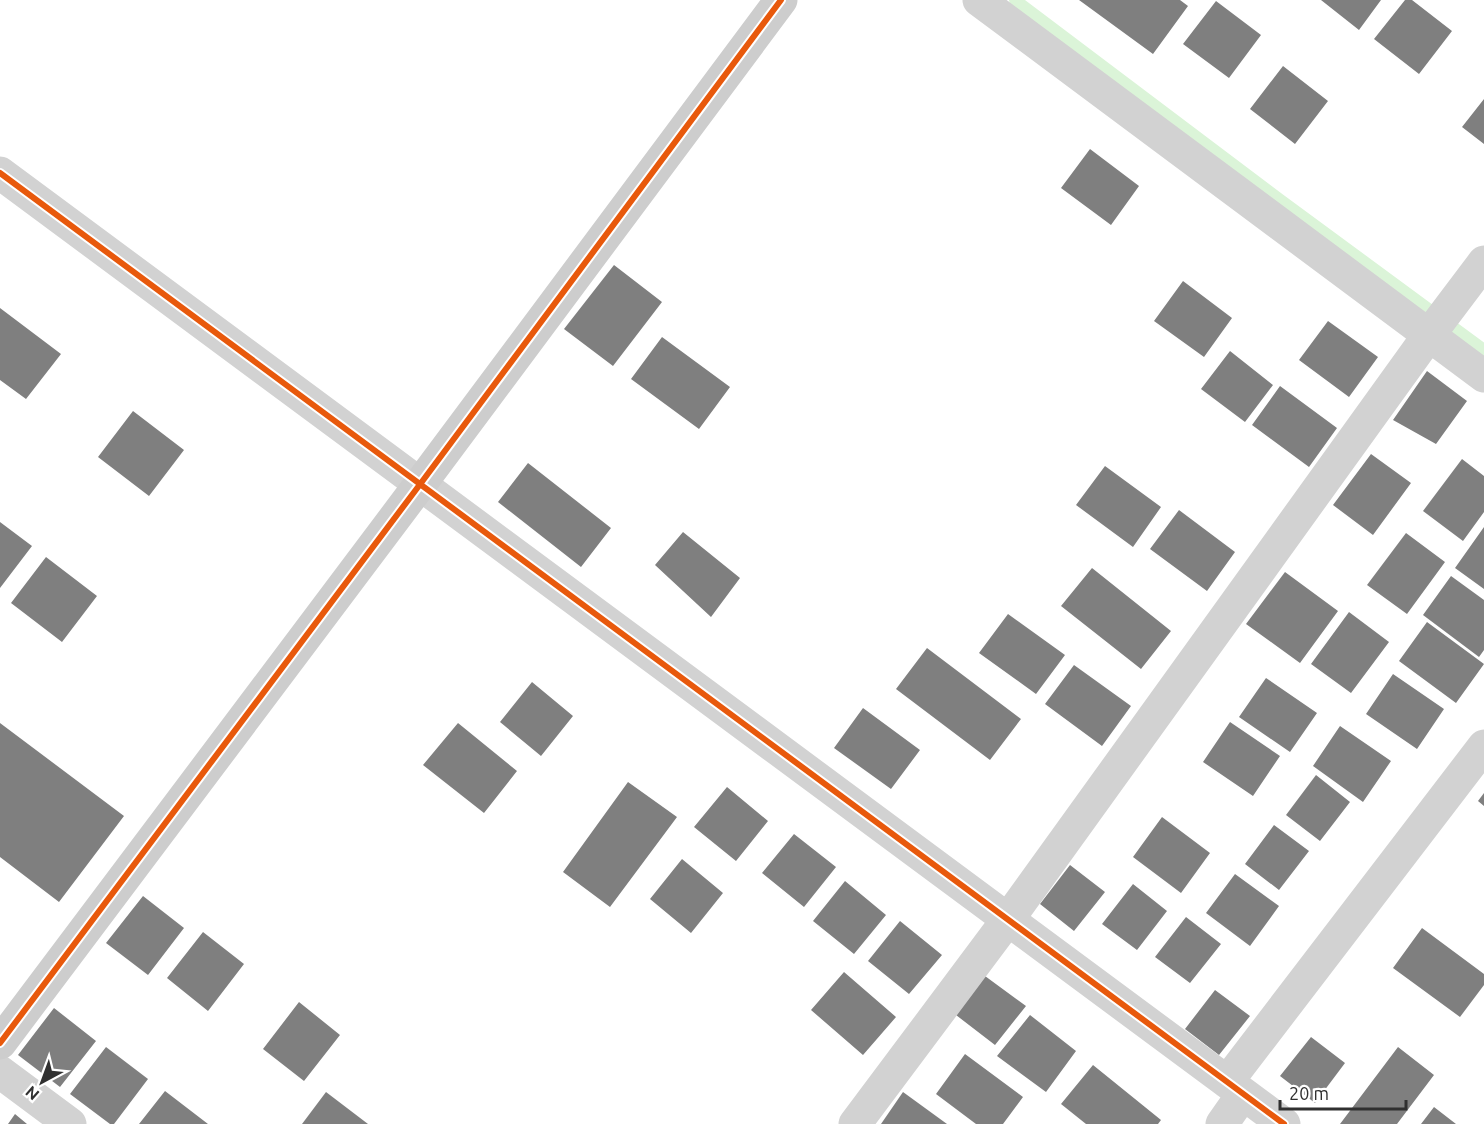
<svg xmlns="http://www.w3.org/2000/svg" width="1484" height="1124" viewBox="0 0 1484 1124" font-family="Ubuntu,sans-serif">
  <rect width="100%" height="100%" fill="#fff"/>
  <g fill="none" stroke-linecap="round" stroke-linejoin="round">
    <path stroke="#dbf4d8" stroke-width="12" d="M 1015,0 L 1279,199 L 1484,350"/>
  </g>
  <path fill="#7f7f7f" d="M 1079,0 L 1180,0 L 1188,6 L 1153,54 Z
    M 1321,0 L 1381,0 L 1359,30 Z
    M 1405,0 L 1412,0 L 1452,31 L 1419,74 L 1374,39 Z
    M 1216,1 L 1261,35 L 1229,78 L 1183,44 Z
    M 1283,66 L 1328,101 L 1295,144 L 1250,109 Z
    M 1484,99 L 1484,144 L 1462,127 Z
    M 1090,149 L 1139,186 L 1111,225 L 1061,188 Z
    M 614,265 L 662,302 L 613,366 L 564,329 Z
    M 1183,281 L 1232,318 L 1204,357 L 1154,321 Z
    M 0,308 L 61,354 L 26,399 L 0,380 Z
    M 1328,321 L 1378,357 L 1349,397 L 1299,360 Z
    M 662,337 L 730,387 L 699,429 L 631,379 Z
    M 1230,351 L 1273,385 L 1245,422 L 1201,389 Z
    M 1427,371 L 1467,401 L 1436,444 L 1393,420 Z
    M 1280,386 L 1337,428 L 1309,467 L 1252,425 Z
    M 133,411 L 184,450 L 149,496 L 98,457 Z
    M 1371,454 L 1411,483 L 1373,535 L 1333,505 Z
    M 1462,459 L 1484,476 L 1484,512 L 1463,541 L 1423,511 Z
    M 528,463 L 611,528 L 581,567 L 498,502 Z
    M 1105,466 L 1161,507 L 1133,547 L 1076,505 Z
    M 1179,510 L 1235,552 L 1207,591 L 1150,549 Z
    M 0,522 L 32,546 L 0,588 Z
    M 1484,527 L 1484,589 L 1455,568 Z
    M 683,532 L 740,578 L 711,617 L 655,565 Z
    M 1406,533 L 1445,562 L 1407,614 L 1367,585 Z
    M 46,557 L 97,596 L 62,642 L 11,603 Z
    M 1092,568 L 1171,631 L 1141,669 L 1061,606 Z
    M 1285,572 L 1338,611 L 1300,663 L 1246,624 Z
    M 1451,576 L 1484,600 L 1484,650 L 1479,657 L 1423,615 Z
    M 1349,612 L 1389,642 L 1351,693 L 1311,664 Z
    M 1008,614 L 1065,655 L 1036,694 L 979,653 Z
    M 1427,622 L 1484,664 L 1456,703 L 1399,661 Z
    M 927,648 L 1021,719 L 990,760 L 896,689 Z
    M 1074,665 L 1131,706 L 1102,746 L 1045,704 Z
    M 1393,674 L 1444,709 L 1417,749 L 1366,714 Z
    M 1266,678 L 1317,713 L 1290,752 L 1239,717 Z
    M 532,682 L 573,716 L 541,756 L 500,722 Z
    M 863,708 L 920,750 L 891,789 L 834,748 Z
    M 1230,722 L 1280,756 L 1253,796 L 1203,762 Z
    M 0,723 L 124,816 L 59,902 L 0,857 Z
    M 458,723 L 517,771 L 484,813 L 423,765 Z
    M 1340,726 L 1391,761 L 1363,802 L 1313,766 Z
    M 1316,775 L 1350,802 L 1320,841 L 1286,815 Z
    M 628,782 L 677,817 L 610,907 L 563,872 Z
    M 727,787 L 768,821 L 736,861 L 694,827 Z
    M 1484,793 L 1484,806 L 1478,801 Z
    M 1162,817 L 1210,853 L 1181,893 L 1133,857 Z
    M 1274,825 L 1309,851 L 1279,890 L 1245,864 Z
    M 794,834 L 836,867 L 804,907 L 762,873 Z
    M 682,859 L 723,893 L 691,933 L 650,899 Z
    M 1070,865 L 1105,892 L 1074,931 L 1040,904 Z
    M 1235,874 L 1279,906 L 1250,946 L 1206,913 Z
    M 845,881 L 886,915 L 854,954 L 813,921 Z
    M 1133,884 L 1167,911 L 1137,950 L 1102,924 Z
    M 143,896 L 184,928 L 148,975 L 106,943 Z
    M 1186,917 L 1221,944 L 1190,983 L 1155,957 Z
    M 900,921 L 942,955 L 909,994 L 868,961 Z
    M 1422,928 L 1484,974 L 1484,985 L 1460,1017 L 1393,968 Z
    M 203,932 L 244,964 L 208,1011 L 167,978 Z
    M 844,972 L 896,1017 L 863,1055 L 811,1010 Z
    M 985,976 L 1026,1006 L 995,1045 L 956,1015 Z
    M 1215,990 L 1250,1016 L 1219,1055 L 1185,1029 Z
    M 299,1002 L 340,1035 L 304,1081 L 263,1049 Z
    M 54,1008 L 96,1041 L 60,1087 L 18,1055 Z
    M 1030,1015 L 1076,1051 L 1046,1092 L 997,1056 Z
    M 1311,1037 L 1345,1063 L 1315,1103 L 1280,1076 Z
    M 106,1047 L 148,1079 L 114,1124 L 110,1124 L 70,1094 Z
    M 1398,1047 L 1434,1075 L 1397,1124 L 1340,1124 Z
    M 965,1054 L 1023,1097 L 1003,1124 L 976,1124 L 936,1094 Z
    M 1093,1065 L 1161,1120 L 1158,1124 L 1086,1124 L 1061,1104 Z
    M 165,1091 L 208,1124 L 139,1124 Z
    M 326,1092 L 368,1124 L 302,1124 Z
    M 903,1092 L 947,1124 L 881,1124 Z
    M 1434,1107 L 1456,1124 L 1421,1124 Z
    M 15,1114 L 27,1124 L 8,1124 Z"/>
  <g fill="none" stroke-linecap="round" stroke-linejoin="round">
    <path stroke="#d2d2d2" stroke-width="33" d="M 979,0 L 1484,376
      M 0,173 C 429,488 857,805 1284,1124
      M 0,1072 L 70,1124
      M 1227,1082 L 1484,746
      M 855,1124 L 1009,918 L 1429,335 L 1484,262
      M 1222,1124 L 1243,1094"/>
    <path stroke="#cdcdcd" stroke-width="33" d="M 0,1043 L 421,483 L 781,0"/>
    <defs>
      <path id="cycleway" d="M 0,173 C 429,488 857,805 1284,1124
        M 0,1043 L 421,483 L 781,0"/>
    </defs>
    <use href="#cycleway" stroke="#fff" stroke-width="10"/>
    <use href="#cycleway" stroke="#e8590c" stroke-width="6"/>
  </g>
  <g transform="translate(42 1082) rotate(221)" stroke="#ffffff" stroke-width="4.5" paint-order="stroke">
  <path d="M0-4.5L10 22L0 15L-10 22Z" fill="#303030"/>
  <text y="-9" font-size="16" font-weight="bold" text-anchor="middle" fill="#303030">N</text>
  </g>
  <path d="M1280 1100v9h126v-9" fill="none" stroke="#303030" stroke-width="3"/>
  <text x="1289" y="1100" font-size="18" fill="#303030" stroke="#ffffff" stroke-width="4.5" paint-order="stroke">20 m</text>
</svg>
